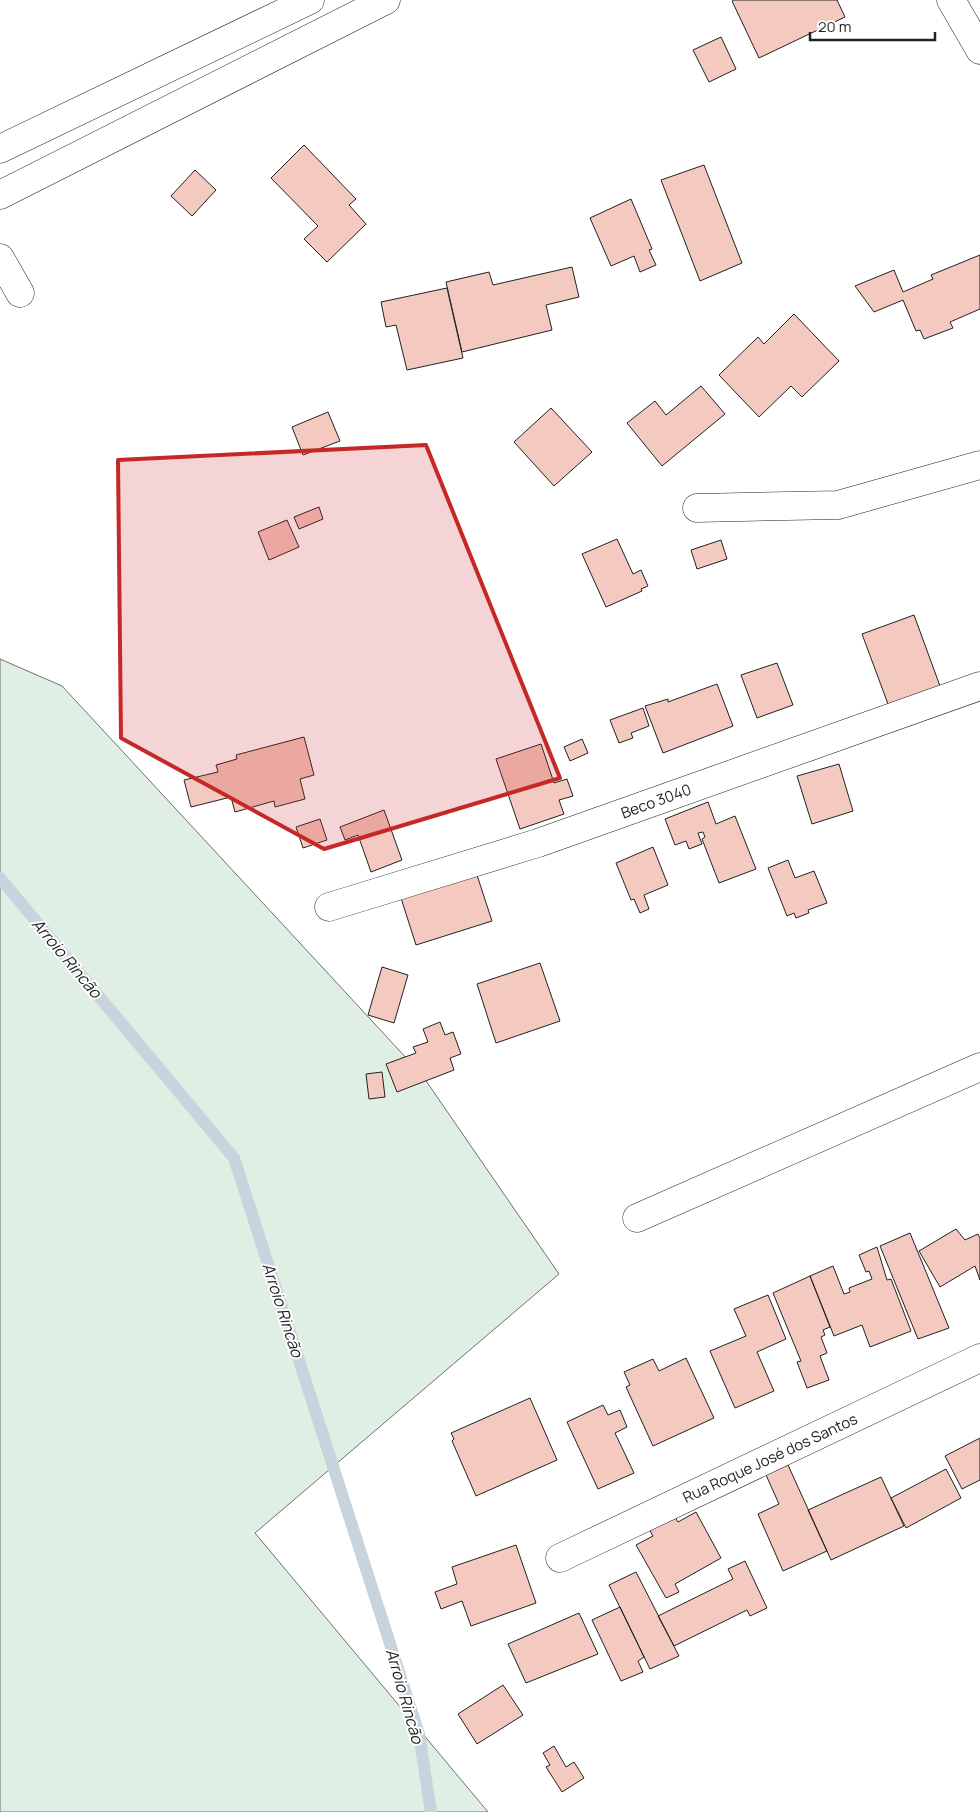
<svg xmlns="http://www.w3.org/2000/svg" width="980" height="1812" viewBox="0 0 980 1812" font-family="Manrope,sans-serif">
  <rect width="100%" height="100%" fill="#fff"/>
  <path fill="#e0efe3" stroke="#6f6f6f" d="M 0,659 L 62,686 L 422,1075 L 559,1274 L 255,1533 L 488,1812 L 0,1812 Z"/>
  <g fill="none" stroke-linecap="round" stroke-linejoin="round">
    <path stroke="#c7d3dd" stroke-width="12" d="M 0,878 L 234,1158 L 419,1734 L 431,1812"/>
  </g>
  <path fill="#f3c9c0" stroke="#222" d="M 734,0 L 837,0 L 845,17 L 759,58 L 732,1 Z
    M 721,37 L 736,69 L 709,82 L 693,50 Z
    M 304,145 L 356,199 L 349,205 L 366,224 L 327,262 L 304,239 L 318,226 L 271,178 Z
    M 704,165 L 742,263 L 700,281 L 661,180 Z
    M 195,170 L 216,190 L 192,216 L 171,196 Z
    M 631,199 L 652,249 L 649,250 L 656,265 L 640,272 L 634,256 L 611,266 L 590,218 Z
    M 980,255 L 980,309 L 950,322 L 953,328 L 924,339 L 920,330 L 916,331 L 903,300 L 874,312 L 855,286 L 894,270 L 903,292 L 933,279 L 931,275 Z
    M 572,267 L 579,297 L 546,305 L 552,330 L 462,352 L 446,282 L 489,272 L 493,285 Z
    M 447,288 L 463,358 L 407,370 L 396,325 L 386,327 L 381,302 Z
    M 794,314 L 839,361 L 802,397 L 791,386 L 759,417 L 719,375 L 758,337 L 764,344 Z
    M 701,386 L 725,414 L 662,466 L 627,423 L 655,401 L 666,415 Z
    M 551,408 L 592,452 L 554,486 L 514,442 Z
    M 328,412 L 340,441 L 303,455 L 292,427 Z
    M 319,507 L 323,519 L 299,529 L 294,517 Z
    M 287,520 L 299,547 L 269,560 L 258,532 Z
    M 617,539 L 633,574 L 641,570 L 648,586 L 641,589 L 642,591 L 606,607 L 582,554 Z
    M 721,540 L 727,559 L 697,569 L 691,550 Z
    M 914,615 L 940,686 L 888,704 L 862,634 Z
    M 777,663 L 793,705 L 757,718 L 741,675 Z
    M 717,684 L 733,726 L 663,753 L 645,706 L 668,699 L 668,702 Z
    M 643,708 L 649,726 L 631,733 L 633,738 L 619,743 L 610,720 Z
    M 304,737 L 314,775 L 300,779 L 305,799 L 275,807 L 274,801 L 235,812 L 231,797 L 191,807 L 184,780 L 218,772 L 216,765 L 237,759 L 236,755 Z
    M 582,739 L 588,753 L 570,761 L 564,747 Z
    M 541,744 L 554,783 L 567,779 L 573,796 L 559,800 L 564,814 L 520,829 L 496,759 Z
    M 839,764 L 853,811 L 812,824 L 797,776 Z
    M 708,802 L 716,824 L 735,816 L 756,869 L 719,883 L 702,839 L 705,837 L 703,832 L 698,833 L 702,844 L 689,849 L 686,841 L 675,845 L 665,819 Z
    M 384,810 L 402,860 L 371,872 L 358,835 L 345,840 L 340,827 Z
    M 320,819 L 327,840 L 303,848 L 296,827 Z
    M 653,847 L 668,885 L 644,895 L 649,909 L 640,913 L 634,899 L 631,900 L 616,863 Z
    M 788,860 L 795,878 L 814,871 L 827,903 L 808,910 L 809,913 L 796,918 L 794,913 L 787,916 L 768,868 Z
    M 476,872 L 492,921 L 416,945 L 400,895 Z
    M 540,963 L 560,1021 L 496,1043 L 477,984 Z
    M 382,967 L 408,975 L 394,1023 L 368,1015 Z
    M 440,1022 L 445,1035 L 453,1032 L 461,1054 L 450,1058 L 454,1070 L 397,1092 L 386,1064 L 416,1053 L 413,1047 L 428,1042 L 423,1029 Z
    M 382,1072 L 385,1097 L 369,1099 L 366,1074 Z
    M 956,1229 L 965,1240 L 978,1234 L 980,1238 L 980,1280 L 975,1266 L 940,1287 L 919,1251 Z
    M 910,1233 L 949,1328 L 918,1339 L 880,1246 Z
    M 877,1247 L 887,1280 L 891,1279 L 911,1331 L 870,1347 L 862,1325 L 834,1336 L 810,1276 L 833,1266 L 844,1294 L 850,1292 L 849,1288 L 872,1279 L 869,1271 L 866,1272 L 859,1255 Z
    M 810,1276 L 830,1327 L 823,1330 L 825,1335 L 821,1337 L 827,1353 L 820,1356 L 829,1380 L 807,1388 L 797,1362 L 801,1361 L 773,1293 Z
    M 768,1295 L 786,1339 L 757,1352 L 774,1391 L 735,1408 L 710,1351 L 746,1336 L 734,1309 Z
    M 686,1358 L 714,1418 L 653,1446 L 626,1387 L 630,1385 L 624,1372 L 653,1359 L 659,1371 Z
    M 530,1398 L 557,1460 L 476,1496 L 452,1441 L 454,1439 L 451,1433 Z
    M 603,1405 L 608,1415 L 620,1410 L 627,1427 L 615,1433 L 634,1473 L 598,1489 L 567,1422 Z
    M 980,1438 L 980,1480 L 962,1489 L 945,1456 Z
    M 788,1465 L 827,1551 L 783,1571 L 758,1514 L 779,1504 L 766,1475 Z
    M 946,1469 L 961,1498 L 906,1528 L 891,1498 Z
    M 881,1477 L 904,1526 L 831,1560 L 808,1510 Z
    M 696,1512 L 721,1558 L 675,1584 L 679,1592 L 666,1598 L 636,1545 L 653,1536 L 648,1527 L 673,1514 L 678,1522 Z
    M 516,1545 L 536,1603 L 471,1626 L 462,1601 L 441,1609 L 435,1592 L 457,1584 L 452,1567 Z
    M 745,1561 L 767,1608 L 750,1616 L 747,1610 L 674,1646 L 658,1616 L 733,1579 L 728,1569 Z
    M 636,1572 L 679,1656 L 650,1669 L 609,1585 Z
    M 620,1607 L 644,1657 L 638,1661 L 643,1672 L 621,1681 L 592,1620 Z
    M 579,1613 L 598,1654 L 526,1683 L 508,1644 Z
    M 503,1685 L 523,1715 L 477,1744 L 458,1714 Z
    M 554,1746 L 566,1767 L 574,1762 L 584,1778 L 562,1792 L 546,1767 L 550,1765 L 543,1753 Z"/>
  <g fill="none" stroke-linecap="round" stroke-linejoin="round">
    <defs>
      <path id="minor" d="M 0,149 L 310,0
        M 0,195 L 386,0
        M 0,258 L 20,293
        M 697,508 L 838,505 L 980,465
        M 329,907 L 538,843 L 980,686
        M 637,1218 L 980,1067
        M 560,1558 L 980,1358"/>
      <path id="major" d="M 951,0 L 980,50"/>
    </defs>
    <use href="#minor" stroke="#222" stroke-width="29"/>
    <use href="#major" stroke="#222" stroke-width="29"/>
    <use href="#minor" stroke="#fff" stroke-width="28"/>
    <use href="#major" stroke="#fff" stroke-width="28"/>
  </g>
  <path fill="#c62828" fill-opacity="0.2" stroke="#c62828" stroke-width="4" stroke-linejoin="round" d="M 426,445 L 560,778 L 324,849 L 121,738 L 118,460 Z"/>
  <g text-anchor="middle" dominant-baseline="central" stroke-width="4" stroke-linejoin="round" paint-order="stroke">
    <g font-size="15" fill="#222" stroke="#fff">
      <text transform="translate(656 801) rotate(-20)">Beco 3040</text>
      <text transform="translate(770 1458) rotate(-25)">Rua Roque José dos Santos</text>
    </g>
    <g font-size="16" font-style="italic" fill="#222" stroke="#fff">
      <text transform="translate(67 958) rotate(50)">Arroio Rincão</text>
      <text transform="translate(283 1310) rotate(72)">Arroio Rincão</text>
      <text transform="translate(405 1696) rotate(74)">Arroio Rincão</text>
    </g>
  </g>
  <path d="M810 32v8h125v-8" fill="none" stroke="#222222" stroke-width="2.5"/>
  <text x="818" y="32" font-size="15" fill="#222222" stroke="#ffffff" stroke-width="4" paint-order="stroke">20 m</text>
</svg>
